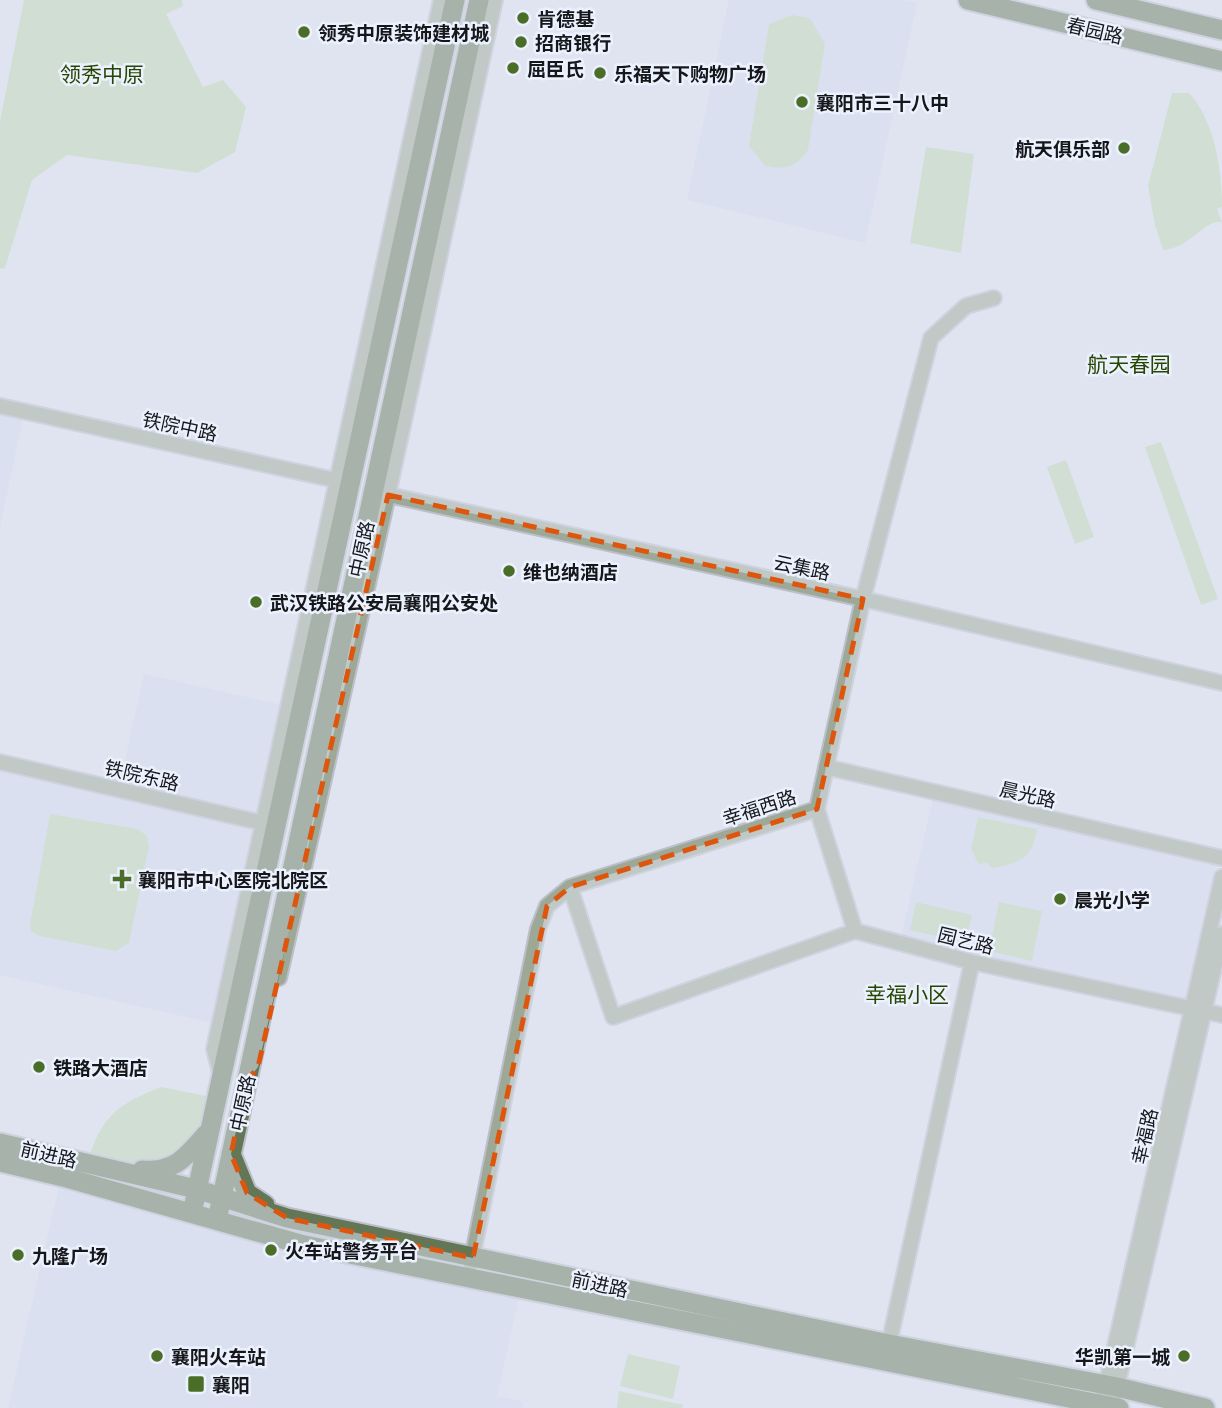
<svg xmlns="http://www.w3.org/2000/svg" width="1222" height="1408" viewBox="0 0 1222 1408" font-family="Lato,'Noto Sans SC',sans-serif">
  <rect width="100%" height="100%" fill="#dfe4f0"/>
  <path fill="#d5dcf0" d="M 729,0 L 902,0 L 917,3 L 865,243 L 687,200 Z
    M 0,406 L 24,412 L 0,528 Z
    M 144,674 L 282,705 L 213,1023 L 0,975 L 0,756 L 120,784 Z
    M 933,799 L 1219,861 L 1188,1003 L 901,937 Z
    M 63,1169 L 524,1275 L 497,1396 L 523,1402 L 522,1408 L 8,1408 Z"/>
  <path fill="#c2d8b2" d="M 24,0 L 182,0 L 183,6 L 166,14 L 203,87 L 223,80 L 246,107 L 235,152 L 197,173 L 67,155 L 32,180 L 5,268 L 0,269 L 0,121 Z
    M 792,15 L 810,18 L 825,44 L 808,150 C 796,168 786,170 765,166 L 749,146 L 769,24 Z
    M 1172,93 L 1189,93 C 1215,121 1222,171 1222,207 L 1217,209 L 1222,222 C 1205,218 1191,248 1163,250 L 1155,225 L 1148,186 Z
    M 926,147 L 974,154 L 961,253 L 910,243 Z
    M 1161,442 L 1218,599 L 1201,605 L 1145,447 Z
    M 1066,460 L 1094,537 L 1075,544 L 1047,467 Z
    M 50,814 L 138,829 L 147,836 L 149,847 L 129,943 L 116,951 L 39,936 L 31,931 L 30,924 Z
    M 978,817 L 1037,829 C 1033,859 1019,863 992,868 L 986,862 L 979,865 L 971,849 Z
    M 916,902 L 972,915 L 965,943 L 910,930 Z
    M 999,902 L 1042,911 L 1032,961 L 989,951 Z
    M 161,1087 L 216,1098 L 209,1131 L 160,1172 L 87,1163 C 102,1116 116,1105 161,1087 Z
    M 628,1354 L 680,1366 L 673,1399 L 620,1386 Z
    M 619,1391 L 683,1405 L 682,1408 L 617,1408 Z"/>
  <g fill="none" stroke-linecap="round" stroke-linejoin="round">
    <defs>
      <path id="minor" d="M 0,406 L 344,482
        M 380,493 L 863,599 L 1222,683
        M 0,762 L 271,825
        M 826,767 L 1222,858
        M 817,809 L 855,931 L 972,962 L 1222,1015
        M 570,887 L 613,1017 L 855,931
        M 279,978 L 388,495 L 495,0
        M 220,1072 L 214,1049 L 441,0
        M 471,1264 L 538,929 L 547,906 L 570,887 L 817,809 L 863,599 L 931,338 L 966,306 L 994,298
        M 889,1344 L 972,962
        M 1104,1394 L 1222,877
        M 1115,1395 L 1222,934"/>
      <path id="major" d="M 968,0 L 1222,61
        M 1096,0 L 1222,30
        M 0,1143 L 196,1189 L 287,1218 L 889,1344 L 1117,1387 L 1205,1408
        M 231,1154 L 247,1193 L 265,1205
        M 0,1162 L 67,1178 L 300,1244 L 1119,1408
        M 142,1170 C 174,1173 186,1157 206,1134
        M 192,1213 L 455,0
        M 217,1220 L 479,0"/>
    </defs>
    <use href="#minor" stroke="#bbbfca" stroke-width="18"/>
    <use href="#major" stroke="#bbbfca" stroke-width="23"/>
    <use href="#minor" stroke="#9ea896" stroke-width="14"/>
    <use href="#major" stroke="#637655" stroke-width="19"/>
  </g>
  <path d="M0 0H1222V1408H0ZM 388,495 L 863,599 L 817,809 L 570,887 L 547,906 L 473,1258 L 287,1218 L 247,1193 L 231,1154 L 247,1081 L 258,1067 Z" fill="#dfe4f0" fill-opacity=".55" fill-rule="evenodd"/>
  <path fill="none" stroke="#de560d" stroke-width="5" stroke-dasharray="14 9" stroke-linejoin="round" d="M 388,495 L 863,599 L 817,809 L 570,887 L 547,906 L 473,1258 L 287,1218 L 247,1193 L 231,1154 L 247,1081 L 258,1067 Z"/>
  <g fill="#4a6e27" stroke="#ecf1fe" stroke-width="2.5">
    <circle cx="523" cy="18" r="7"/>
    <circle cx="304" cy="32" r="7"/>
    <circle cx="521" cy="42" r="7"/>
    <circle cx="513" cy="68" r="7"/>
    <circle cx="600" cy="73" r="7"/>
    <circle cx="802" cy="102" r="7"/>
    <circle cx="1124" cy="148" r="7"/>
    <circle cx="509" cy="571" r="7"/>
    <circle cx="256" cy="602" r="7"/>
    <path d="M118.5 868.5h7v7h7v7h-7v7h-7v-7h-7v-7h7z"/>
    <circle cx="1060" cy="899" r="7"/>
    <circle cx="39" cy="1067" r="7"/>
    <circle cx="271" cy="1250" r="7"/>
    <circle cx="18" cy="1255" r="7"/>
    <circle cx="157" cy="1356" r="7"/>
    <circle cx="1184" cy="1356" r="7"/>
    <rect x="187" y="1375" width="18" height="18" rx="3.5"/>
  </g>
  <g text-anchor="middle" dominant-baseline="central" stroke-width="5" stroke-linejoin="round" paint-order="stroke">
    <g font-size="19" font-weight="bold" fill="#16171b" stroke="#ecf1fe" text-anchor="start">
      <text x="537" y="18">肯德基</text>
      <text x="318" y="32">领秀中原装饰建材城</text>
      <text x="535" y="42">招商银行</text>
      <text x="527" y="68">屈臣氏</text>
      <text x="614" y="73">乐福天下购物广场</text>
      <text x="816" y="102">襄阳市三十八中</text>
      <text x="1110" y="148" text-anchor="end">航天俱乐部</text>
      <text x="523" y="571">维也纳酒店</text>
      <text x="270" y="602">武汉铁路公安局襄阳公安处</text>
      <text x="138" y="879">襄阳市中心医院北院区</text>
      <text x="1074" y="899">晨光小学</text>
      <text x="53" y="1067">铁路大酒店</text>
      <text x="285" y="1250">火车站警务平台</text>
      <text x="32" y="1255">九隆广场</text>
      <text x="171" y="1356">襄阳火车站</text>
      <text x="1170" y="1356" text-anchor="end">华凯第一城</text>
      <text x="212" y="1384">襄阳</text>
    </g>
    <g font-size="19" fill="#16171b" stroke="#ecf1fe">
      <text transform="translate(1095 30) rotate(13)">春园路</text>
      <text transform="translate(180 426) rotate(12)">铁院中路</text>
      <text transform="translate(361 549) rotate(-78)">中原路</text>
      <text transform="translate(802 567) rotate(12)">云集路</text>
      <text transform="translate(142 775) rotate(13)">铁院东路</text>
      <text transform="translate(1028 794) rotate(13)">晨光路</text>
      <text transform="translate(759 807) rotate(-18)">幸福西路</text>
      <text transform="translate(966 940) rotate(14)">园艺路</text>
      <text transform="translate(242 1103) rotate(-78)">中原路</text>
      <text transform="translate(1144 1136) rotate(-77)">幸福路</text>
      <text transform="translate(49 1154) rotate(13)">前进路</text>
      <text transform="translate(600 1284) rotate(12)">前进路</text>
    </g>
    <g font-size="21" fill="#264500" stroke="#ecf1fe">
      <text x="102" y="73">领秀中原</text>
      <text x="1129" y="363">航天春园</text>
      <text x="907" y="993">幸福小区</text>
    </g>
  </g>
</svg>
